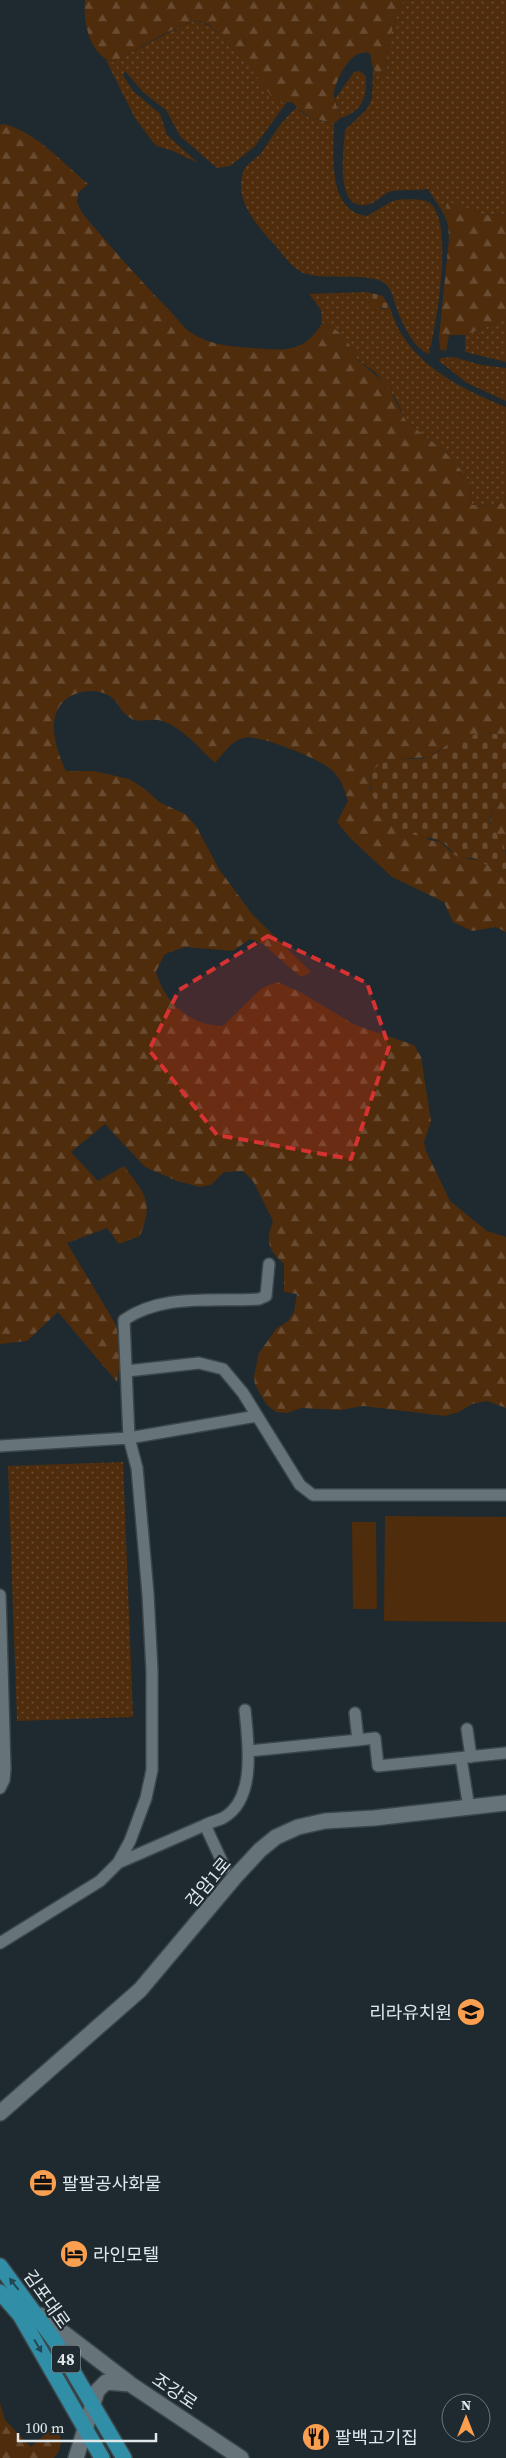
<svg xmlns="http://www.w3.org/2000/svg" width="506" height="2458" viewBox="0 0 506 2458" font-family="'Source Serif 4','Noto Sans KR',serif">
  <defs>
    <pattern id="grass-dots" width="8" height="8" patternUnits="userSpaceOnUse" patternTransform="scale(1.25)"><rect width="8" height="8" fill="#4f2c0c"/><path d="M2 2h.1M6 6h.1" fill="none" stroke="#684b30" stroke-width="1.8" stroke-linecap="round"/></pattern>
    <pattern id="forest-firs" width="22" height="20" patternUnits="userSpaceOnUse" patternTransform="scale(1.25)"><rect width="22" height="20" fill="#4f2c0c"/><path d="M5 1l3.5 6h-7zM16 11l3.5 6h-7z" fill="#684b30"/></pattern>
    <pattern id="cemetery-stones" width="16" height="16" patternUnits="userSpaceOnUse" patternTransform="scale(1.25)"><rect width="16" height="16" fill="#4f2c0c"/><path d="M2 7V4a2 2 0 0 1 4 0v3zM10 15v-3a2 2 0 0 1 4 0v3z" fill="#684b30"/></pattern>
  </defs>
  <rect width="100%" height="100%" fill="#1e2a2f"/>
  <path fill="url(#grass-dots)" d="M 404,0 L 506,0 L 506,216 L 486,215 L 447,203 L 444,214 L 428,189 C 416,191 405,189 393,191 C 383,192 377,204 366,205 C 334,210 344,148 345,130 L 367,109 L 372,98 L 373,69 L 382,77 L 386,73 C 387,47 392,23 404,0 Z
    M 196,21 C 224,26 262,81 281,103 L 287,102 L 254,147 L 230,166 L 217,168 L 180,136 L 166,110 L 143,92 L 125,71 L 123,75 L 133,91 L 160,114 L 167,135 L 198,163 L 173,151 L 157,146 L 152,141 L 135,118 L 106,60 L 113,62 L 183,25 Z
    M 359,71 L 366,76 C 367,98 362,111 341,118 L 335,99 L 354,72 Z
    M 297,107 C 304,119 321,120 334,123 C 334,152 326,211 367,216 C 376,212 387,202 397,200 C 405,199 425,198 431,204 C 454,226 436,325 429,354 C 415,350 403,325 398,312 C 394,302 393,288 383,282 C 368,273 327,280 307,274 C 293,271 283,254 274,244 C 257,226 232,198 244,170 C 247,163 257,159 262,152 C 273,135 282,120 297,107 Z
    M 367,292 L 369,298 L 381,309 L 390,308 C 406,362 457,387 506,407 L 506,497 L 502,503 L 492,506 L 472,505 L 471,484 L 461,470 L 445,452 L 406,421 L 396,399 L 375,372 L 358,360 L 345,337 L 335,329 L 322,323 L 321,310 L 309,294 Z
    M 506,319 L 506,362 L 465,352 L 465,335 Z
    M 453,357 L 482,365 L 506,368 L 506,401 L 467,383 L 439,361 L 441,358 Z
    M 123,1462 L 133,1717 L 17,1721 L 8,1466 Z"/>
  <path fill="url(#forest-firs)" d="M 85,0 L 404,0 C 392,23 387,47 386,73 L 382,77 L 373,69 L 370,53 C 352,47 337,77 334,92 C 333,99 339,111 341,118 L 334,123 C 311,118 308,119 292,102 L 281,103 L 272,97 C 259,80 218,21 197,21 C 182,21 130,54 113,62 C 89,55 83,21 85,0 Z
    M 4,124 C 36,132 63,163 88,184 L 78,193 L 77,202 L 82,213 C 109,245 137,277 166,307 C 175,315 183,328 193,334 C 214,347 241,347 264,349 C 292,351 307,348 322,323 L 335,329 L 345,337 L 358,360 L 387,385 L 406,421 L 445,452 L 461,470 L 471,484 L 472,505 L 492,506 L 502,503 L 506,497 L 506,740 L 496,734 L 481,733 L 448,744 L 430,757 L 399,759 L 375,769 L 370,778 L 370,790 L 429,840 L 441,842 L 452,853 L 467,859 L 480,860 L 500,872 L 506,869 L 506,932 L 496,927 L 472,931 L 453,922 L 444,902 L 392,877 L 350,838 L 337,822 L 348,801 C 345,790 340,777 332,770 C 320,759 258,733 243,738 C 230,742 224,753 215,763 C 200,749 180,724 158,720 C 150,719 142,722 135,720 C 121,716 120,701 108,695 C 99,690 87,690 78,693 C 42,705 54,746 66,771 L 94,771 L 129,779 L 145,789 L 159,802 L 185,814 L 196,826 L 219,869 L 252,914 L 311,972 L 302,977 L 297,974 L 263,944 L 250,939 L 233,951 L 185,947 L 165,954 L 156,971 C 163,1001 190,1026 223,1026 L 262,988 L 277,982 L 300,992 L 355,1025 L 414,1045 L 421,1057 L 431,1121 L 424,1142 L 426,1151 L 450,1201 L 487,1231 L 506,1237 L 506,1408 L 487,1401 L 472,1404 L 459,1412 L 445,1416 L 363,1406 L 341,1410 L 301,1408 L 287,1413 L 276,1412 L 267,1405 L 255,1385 L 254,1376 L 259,1353 L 276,1329 L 288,1321 L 294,1312 L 297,1294 L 284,1292 L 284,1264 C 268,1249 265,1242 273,1221 L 253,1181 L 243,1171 L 224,1172 L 211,1185 L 200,1187 L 177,1181 L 145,1167 L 105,1124 L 71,1152 L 98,1181 L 124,1166 C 145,1195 154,1200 140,1236 L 119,1244 L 107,1228 L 67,1243 L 116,1325 L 121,1355 L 117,1382 L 58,1312 L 27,1341 L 0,1344 L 0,125 Z
    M 447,203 L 454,203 L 486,215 L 506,216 L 506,319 L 465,335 L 449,335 L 446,351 L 440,350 L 439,337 L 449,239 L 448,225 L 444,214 Z
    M 506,798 L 506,850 C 490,828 481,817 506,798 Z
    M 0,2403 L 5,2420 L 31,2447 L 52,2428 C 65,2434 62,2449 54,2458 L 0,2458 Z"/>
  <path fill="url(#cemetery-stones)" d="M 367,292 L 383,296 L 390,308 L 375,308 L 371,303 Z
    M 481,733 L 496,734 L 506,740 L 506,798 C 477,822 494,823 505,849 C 506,854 506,863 506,869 L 500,872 L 474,858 L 459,858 C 452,854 449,846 442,842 C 429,835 413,838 398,828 C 379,815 352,773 387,761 C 400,757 415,761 429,757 C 436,755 442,748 448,744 C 458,738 470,736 481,733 Z"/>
  <path fill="#4f2c0c" d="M 385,1516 L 506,1517 L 506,1622 L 384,1621 Z
    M 352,1522 L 376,1522 L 377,1609 L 353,1609 Z"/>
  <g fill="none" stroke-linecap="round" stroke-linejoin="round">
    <defs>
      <path id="street" d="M 127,1371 L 199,1363 L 223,1369 L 243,1393 L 300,1485 L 313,1495 L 506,1495
        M 0,1446 L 129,1438 L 257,1416
        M 0,1595 L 5,1769 L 4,1780 L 0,1788
        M 467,1729 L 471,1757
        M 358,1740 L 375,1738 L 378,1766 L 506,1753
        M 249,1751 L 358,1740 L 355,1713
        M 461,1758 L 469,1808
        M 205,1825 C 210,1822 217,1821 223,1818 C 257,1799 248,1742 245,1710
        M 118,1863 L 205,1825 L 225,1868
        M 0,1943 L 100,1881 L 118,1863 L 130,1841 L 146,1798 L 152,1770 L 152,1671 L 148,1594 L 137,1468 L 129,1438 L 124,1320 C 163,1293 214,1302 259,1299 L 266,1296 L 269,1264"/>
      <path id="secondary" d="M 0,2113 L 140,1990 L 235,1877 L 260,1850 L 276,1837 L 298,1827 L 325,1821 L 374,1818 L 506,1803
        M 40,2315 L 129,2383
        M 76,2458 L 97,2391 L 106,2382 L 130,2384 L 241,2458"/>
      <path id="primary" d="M 0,2266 L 55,2341 L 124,2458
        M 0,2292 L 20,2315 L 102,2458"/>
    </defs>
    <use href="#street" stroke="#3b464a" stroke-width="14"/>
    <use href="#secondary" stroke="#3b464a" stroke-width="18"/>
    <use href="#primary" stroke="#3b464a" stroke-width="18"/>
    <use href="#street" stroke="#66747a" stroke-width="11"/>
    <use href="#secondary" stroke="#66747a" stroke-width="15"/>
    <use href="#primary" stroke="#318ea7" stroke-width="15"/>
  </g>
  <defs><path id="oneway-solid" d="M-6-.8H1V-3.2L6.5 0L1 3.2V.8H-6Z" transform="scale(1.25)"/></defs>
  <g fill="#244853">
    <use href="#oneway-solid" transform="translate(14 2284) rotate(-128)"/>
    <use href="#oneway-solid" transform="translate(38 2346) rotate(59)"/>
  </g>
  <path fill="#d63232" fill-opacity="0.2" stroke="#d63232" stroke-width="4" stroke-dasharray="10 6" stroke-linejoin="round" d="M 268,936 L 367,983 L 389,1047 L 351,1159 L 217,1135 L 149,1050 L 179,990 Z"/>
  <defs>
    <symbol id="school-disc" viewBox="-11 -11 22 22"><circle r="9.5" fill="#fa9f4f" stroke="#1e2a2f"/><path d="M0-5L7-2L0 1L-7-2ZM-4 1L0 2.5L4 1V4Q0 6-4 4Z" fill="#111"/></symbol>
    <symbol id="office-disc" viewBox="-11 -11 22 22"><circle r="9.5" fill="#fa9f4f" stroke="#1e2a2f"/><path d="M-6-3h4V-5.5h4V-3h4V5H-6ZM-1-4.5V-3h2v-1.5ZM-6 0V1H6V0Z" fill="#111"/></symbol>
    <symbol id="hotel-disc" viewBox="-11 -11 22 22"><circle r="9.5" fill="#fa9f4f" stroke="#1e2a2f"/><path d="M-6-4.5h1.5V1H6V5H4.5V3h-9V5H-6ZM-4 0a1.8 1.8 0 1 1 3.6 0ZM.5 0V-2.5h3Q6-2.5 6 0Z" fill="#111"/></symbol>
    <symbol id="restaurant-disc" viewBox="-11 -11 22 22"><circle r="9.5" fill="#fa9f4f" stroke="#1e2a2f"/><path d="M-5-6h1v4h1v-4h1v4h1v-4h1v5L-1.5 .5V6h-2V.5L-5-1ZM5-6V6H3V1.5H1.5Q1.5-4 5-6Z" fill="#111"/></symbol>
  </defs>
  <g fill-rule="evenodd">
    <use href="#school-disc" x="455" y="1996" width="32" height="32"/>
    <use href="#office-disc" x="27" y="2167" width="32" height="32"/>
    <use href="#hotel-disc" x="58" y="2238" width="32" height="32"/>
    <use href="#restaurant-disc" x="300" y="2421" width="32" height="32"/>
  </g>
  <g text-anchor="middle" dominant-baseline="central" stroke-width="4.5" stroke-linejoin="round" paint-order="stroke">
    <rect fill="#1e2a2f" stroke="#a6afb3" stroke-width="1" x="52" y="2345.5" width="28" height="27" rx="4"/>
    <g font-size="16" font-weight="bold" fill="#e0e8eb">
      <text x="66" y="2359">48</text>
    </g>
    <g font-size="18" fill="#e0e8eb" stroke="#1e2a2f">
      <text transform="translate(208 1882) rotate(-50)">검암1로</text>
      <text transform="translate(47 2299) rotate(55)">김포대로</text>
      <text transform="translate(175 2391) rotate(34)">조강로</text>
    </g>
    <g font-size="18" fill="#e0e8eb" stroke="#1e2a2f" text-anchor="start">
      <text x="452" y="2012" text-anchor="end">리라유치원</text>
      <text x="62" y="2183">팔팔공사화물</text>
      <text x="93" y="2254">라인모텔</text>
      <text x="335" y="2437">팔백고기집</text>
    </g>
  </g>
  <g transform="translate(466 2418)"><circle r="24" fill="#1e2a2f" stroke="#6c767a"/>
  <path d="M0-4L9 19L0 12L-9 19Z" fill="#fa9f4f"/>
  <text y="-8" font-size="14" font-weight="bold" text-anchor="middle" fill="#e0e8eb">N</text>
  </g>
  <path d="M18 2433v8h138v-8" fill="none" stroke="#e0e8eb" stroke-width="2.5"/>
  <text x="25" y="2433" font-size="15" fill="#e0e8eb" stroke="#1e2a2f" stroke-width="4" paint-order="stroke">100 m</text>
</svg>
